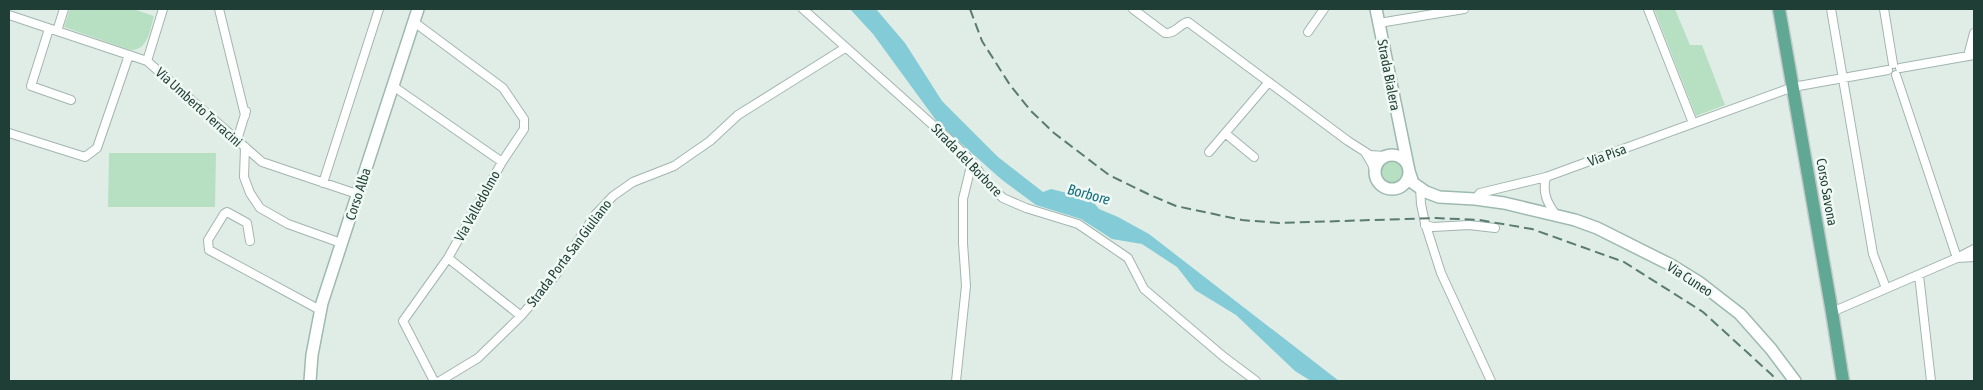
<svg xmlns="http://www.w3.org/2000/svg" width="1983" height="390" viewBox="0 0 1983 390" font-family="'Asap Condensed',sans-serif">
  <rect width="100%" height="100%" fill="#e0ede7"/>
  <path fill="#b7e0c2" d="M 70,9 L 133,9 L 154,16 C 150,30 148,51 130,50 L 64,27 Z
    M 1654,9 L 1675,9 L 1690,45 L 1702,45 L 1725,105 L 1696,116 Z
    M 109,153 L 216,153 L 215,207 L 108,207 Z
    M1380 173a12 12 0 1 1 24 0a12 12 0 1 1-24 0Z"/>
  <path fill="#82cbd7" d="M 850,9 L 876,9 L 905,43 L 942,101 L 998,157 L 1043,192 L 1051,189 L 1091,199 L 1099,209 L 1118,217 L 1149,234 L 1339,381 L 1311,381 L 1295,371 L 1236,315 L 1195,290 L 1177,267 L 1142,244 L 1112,239 L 1081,219 L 1036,205 L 1001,179 L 938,123 L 873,34 Z"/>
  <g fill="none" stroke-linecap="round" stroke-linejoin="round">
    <defs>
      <path id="street" d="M 219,9 L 245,115
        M 803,9 L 953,143 L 972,162 L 987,183 L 1003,198 L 1026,208 L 1078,224 L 1128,258 L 1144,289 L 1224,357 L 1256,381
        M 1133,9 L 1165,33 C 1176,34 1179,24 1188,22 L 1348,141 L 1370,155 L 1385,156
        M 1648,9 L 1693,123
        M 1831,9 L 1873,254 L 1886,288
        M 1884,9 L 1893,64
        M 9,15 L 147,61 L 262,162 L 357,194
        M 414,22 L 503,88 L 524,119 L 524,129 L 502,162
        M 1379,23 L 1464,9
        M 49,29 L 31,86 L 71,100
        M 57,31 L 64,9
        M 1308,32 L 1324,9
        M 1968,56 L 1974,33
        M 147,61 L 163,9
        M 1900,68 L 1974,55
        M 1896,75 L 1957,258 L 1974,257
        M 393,86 L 502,162 L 448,258 L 521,316
        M 9,133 L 85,157 L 97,148 L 129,55
        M 1225,133 L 1254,157
        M 237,140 L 246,111
        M 245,147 L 244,177 L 250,193 L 260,208 L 288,224 L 341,243
        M 1209,152 L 1268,83
        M 1365,152 L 1372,164 L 1375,173
        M 1546,177 C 1542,193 1547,203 1557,216
        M 323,183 L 379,9
        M 1420,188 L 1421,204 L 1425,223 L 1441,273 L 1491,381
        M 1475,199 L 1480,193 L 1546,177 L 1793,87 L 1888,70
        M 1425,225 L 1433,227 L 1469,225 L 1495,228
        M 250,241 L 247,223 L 227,212 L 224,214 L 208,240 L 209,250 L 320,310
        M 1919,275 L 1931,381
        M 1832,312 L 1957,258 L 1974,249
        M 434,381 L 403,321 L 448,258
        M 440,381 L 478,358 L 521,316 L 555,276 L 595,215 L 613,196 L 633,182 L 674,166 L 710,141 L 738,115 L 845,48
        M 956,381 L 966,286 L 963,243 L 963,199 L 972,162"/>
      <path id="secondary" d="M 1376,9 L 1408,166
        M1375 172a17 17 0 1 1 34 0a17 17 0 1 1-34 0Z
        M 1409,171 L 1413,183 L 1426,192 L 1439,197 L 1475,199 L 1504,203 L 1575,220 L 1597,228 L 1671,265 L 1700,283 L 1740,314 L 1771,349 L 1795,381
        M 310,381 L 312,355 L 322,303 L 418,9"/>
      <path id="primary" d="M 1779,9 L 1832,312 L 1843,381"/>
    </defs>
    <use href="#street" stroke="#a2b5ae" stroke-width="10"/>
    <use href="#secondary" stroke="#9dbaaf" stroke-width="14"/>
    <use href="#primary" stroke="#c0c9c7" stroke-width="15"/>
    <use href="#street" stroke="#fff" stroke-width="8"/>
    <use href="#secondary" stroke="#fff" stroke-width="11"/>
    <use href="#primary" stroke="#60a794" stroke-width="12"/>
    <path stroke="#597b71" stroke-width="2" stroke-dasharray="10 5" stroke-linecap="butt" d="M 970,9 L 982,41 L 1010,85 L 1031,111 L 1054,133 L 1109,175 L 1148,194 L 1176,206 L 1242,220 L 1279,223 L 1436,218 L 1479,220 L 1532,229 L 1624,262 L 1703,312 L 1772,375 L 1777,381"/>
  </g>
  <g text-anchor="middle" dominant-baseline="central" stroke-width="5" stroke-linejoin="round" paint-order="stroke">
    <g font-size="14" fill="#1f3f36" stroke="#f1f9f5">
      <text transform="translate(1389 75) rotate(79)">Strada Bialera</text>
      <text transform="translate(199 107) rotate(42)">Via Umberto Terracini</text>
      <text transform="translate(1607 155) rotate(-20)">Via Pisa</text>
      <text transform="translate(967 160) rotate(46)">Strada del Borbore</text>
      <text transform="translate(1827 192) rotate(80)">Corso Savona</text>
      <text transform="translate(358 194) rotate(-72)">Corso Alba</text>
      <text transform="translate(477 206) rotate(-61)">Via Valledolmo</text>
      <text transform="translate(569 253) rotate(-53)">Strada Porta San Giuliano</text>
      <text transform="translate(1690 279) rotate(33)">Via Cuneo</text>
    </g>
    <g font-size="15" font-style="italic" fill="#136f81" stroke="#f1f9f5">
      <text transform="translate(1089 194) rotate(15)">Borbore</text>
    </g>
  </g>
  <rect width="1983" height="390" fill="none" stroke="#1f3f36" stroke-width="20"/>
</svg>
